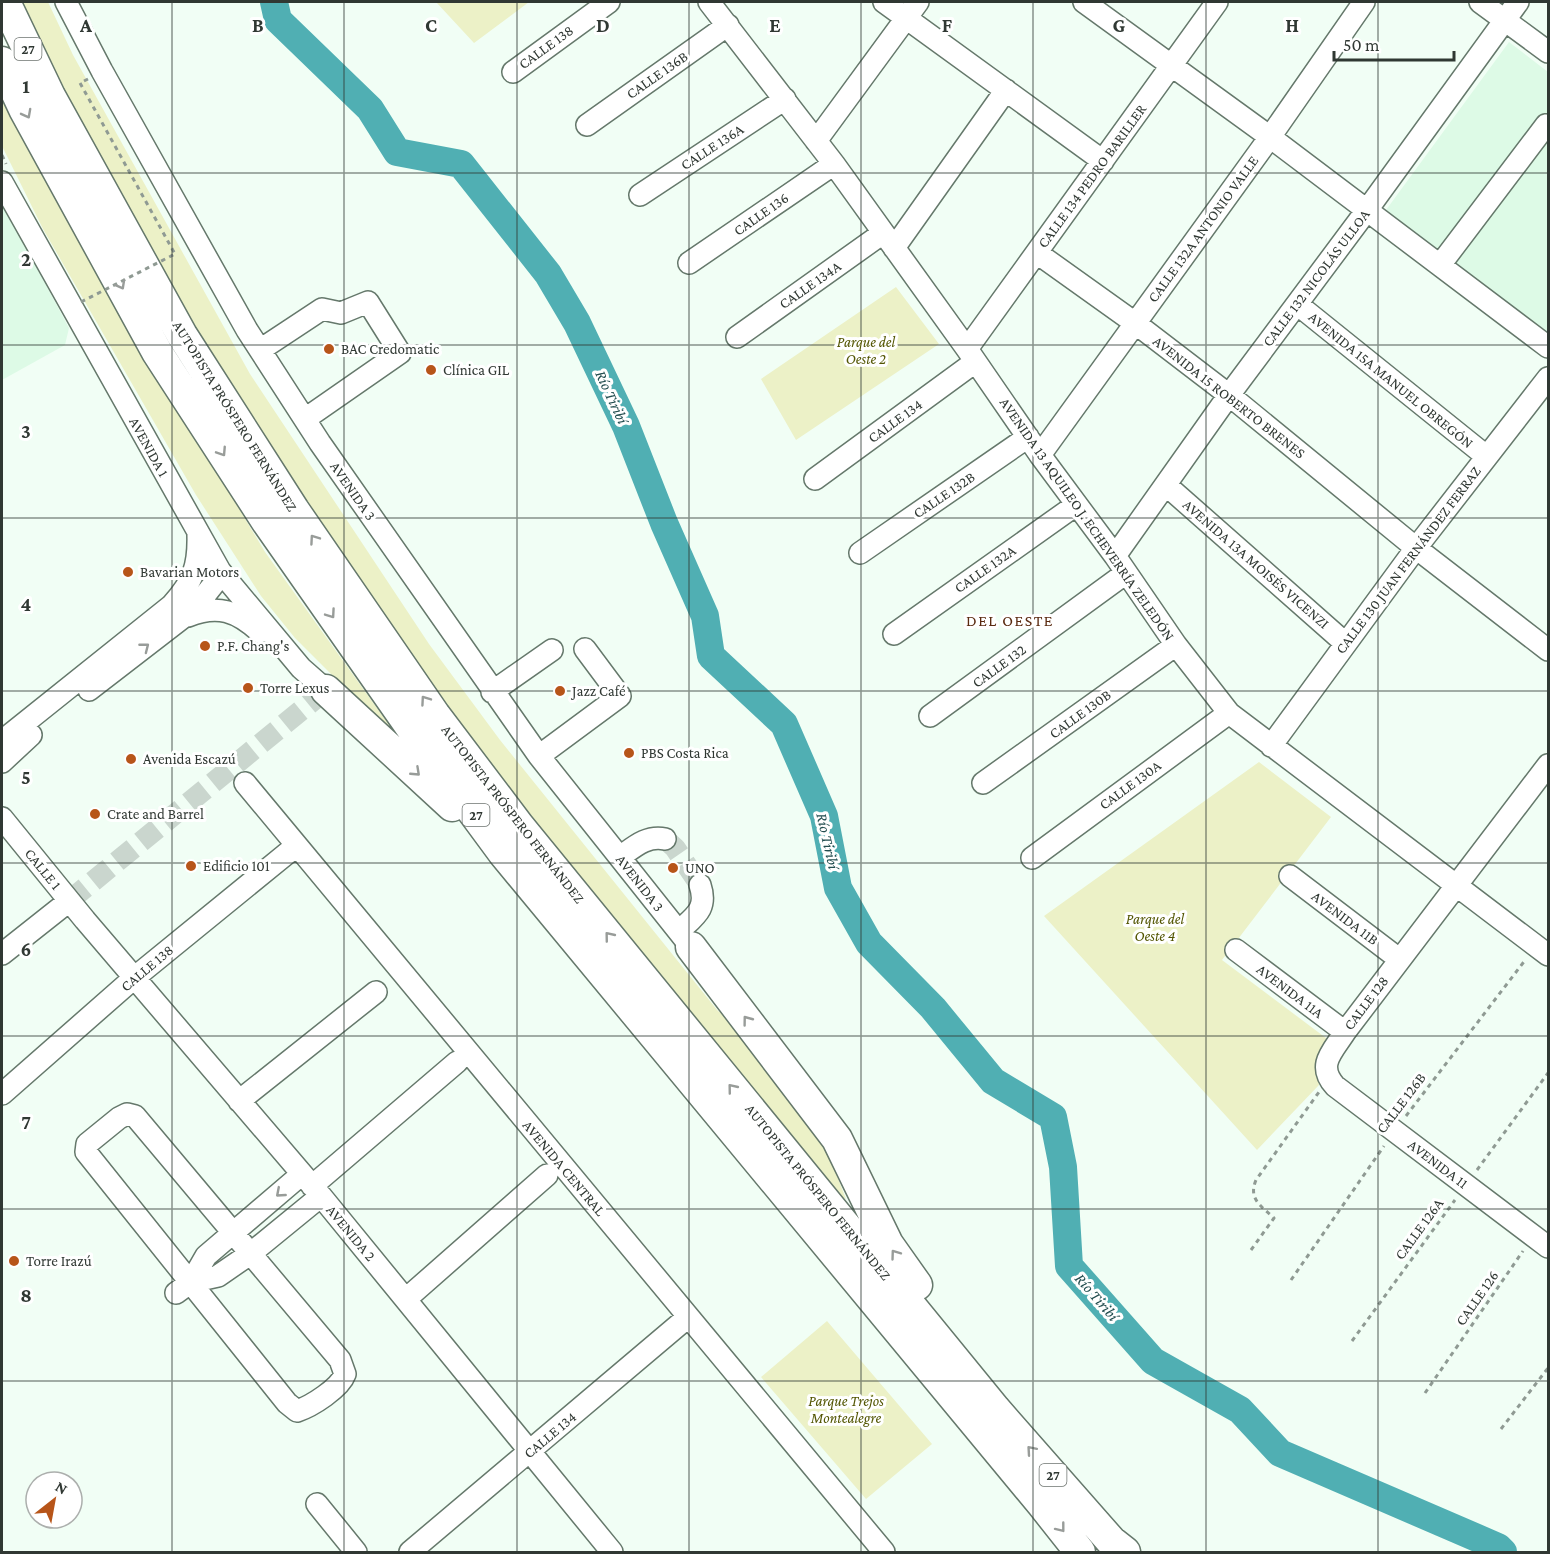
<svg xmlns="http://www.w3.org/2000/svg" width="1550" height="1554" viewBox="0 0 1550 1554" font-family="'Crimson Pro',serif">
  <rect width="100%" height="100%" fill="#f1fef5"/>
  <path fill="#ddfae6" d="M 1509,42 L 1548,72 L 1548,336 L 1386,210 Z
    M 2,203 L 69,328 L 65,345 L 2,380 Z"/>
  <path fill="#ecf1c7" d="M 17,2 L 48,2 L 73,55 L 250,374 L 429,644 L 500,740 L 718,1011 L 737,1024 L 828,1153 L 846,1199 L 837,1195 L 475,758 L 271,459 L 65,107 Z
    M 436,2 L 529,2 L 474,43 Z
    M 2,94 L 122,313 L 265,552 L 392,729 L 373,716 L 295,638 L 261,596 L 196,495 L 43,229 L 2,146 Z
    M 896,287 L 939,344 L 796,440 L 761,379 Z
    M 1259,762 L 1331,817 L 1222,960 L 1330,1041 L 1316,1066 L 1319,1085 L 1257,1150 L 1044,916 Z
    M 827,1321 L 932,1444 L 866,1499 L 761,1377 Z"/>
  <g fill="none" stroke-linecap="round" stroke-linejoin="round">
    <path stroke="#50afb3" stroke-width="28" d="M 274,2 L 278,20 L 370,109 L 397,152 L 461,164 L 548,274 L 577,323 L 626,426 L 664,523 L 705,616 L 711,656 L 784,724 L 824,816 L 838,888 L 869,943 L 933,1008 L 993,1081 L 1053,1117 L 1063,1167 L 1069,1266 L 1153,1361 L 1240,1410 L 1280,1453 L 1498,1547 L 1503,1552"/>
    <path stroke="#cad6ce" stroke-width="21" stroke-dasharray="21 10" stroke-linecap="butt" d="M 665,839 L 675,848 L 700,885
      M 69,901 L 326,690"/>
    <defs>
      <path id="minor" d="M 66,2 L 102,71 L 247,330 L 320,443 L 539,756 L 691,947
        M 709,2 L 834,164 L 967,349 L 1040,455 L 1115,556 L 1176,645 L 1229,713 L 1548,955
        M 884,2 L 1103,161
        M 1084,2 L 1270,137 L 1548,347
        M 1480,2 L 1548,52
        M 513,72 L 609,2
        M 587,125 L 728,25
        M 816,141 L 918,2
        M 2,182 L 220,571 L 301,668 L 326,690
        M 640,195 L 785,99
        M 894,248 L 1006,90
        M 1037,253 L 1135,323 L 1229,395 L 1416,548 L 1548,650
        M 689,263 L 834,164
        M 1440,265 L 1546,125
        M 1297,304 L 1486,456
        M 737,337 L 883,233
        M 967,349 L 1217,2
        M 260,350 L 322,309 L 341,313 L 368,302 L 400,353 L 305,419
        M 1040,455 L 1270,137 L 1364,2
        M 815,479 L 975,362
        M 1166,485 L 1345,643
        M 860,553 L 1028,437
        M 1115,556 L 1229,395 L 1367,210 L 1518,2
        M 188,616 C 218,604 237,611 260,632
        M 894,634 L 1076,505
        M 89,690 L 194,609 L 213,585 L 220,571
        M 492,692 L 552,650
        M 930,716 L 1126,573
        M 2,741 L 172,605 C 193,581 199,567 198,534
        M 1271,746 L 1416,548 L 1548,378
        M 539,756 L 620,696 L 585,649
        M 2,762 L 31,735
        M 1548,765 L 1345,1032 C 1333,1051 1316,1065 1335,1086 L 1548,1247
        M 245,783 L 884,1552
        M 983,783 L 1176,645
        M 2,818 L 85,920 L 321,1196 L 612,1552
        M 620,857 C 634,847 647,835 665,839
        M 1032,858 L 1229,713
        M 1290,876 L 1399,959
        M 679,931 C 695,916 708,909 700,885
        M 1236,950 L 1345,1032
        M 2,954 L 69,901
        M 2,1094 L 134,978 L 296,846
        M 239,1101 L 376,992
        M 127,1114 L 135,1116 L 340,1360 L 345,1374 C 340,1388 312,1406 297,1411 L 287,1403 L 86,1152 L 87,1144 L 119,1118 Z
        M 312,1186 L 457,1062
        M 191,1282 L 218,1276 L 250,1254 L 321,1196
        M 176,1293 L 191,1282 L 206,1256 L 302,1174
        M 406,1299 L 547,1175
        M 317,1504 L 356,1552
        M 410,1552 L 688,1317"/>
      <path id="highway" d="M 5,2 L 50,96 L 182,335 L 294,510 L 435,715 L 519,826 L 995,1409 L 1111,1541 L 1125,1552
        M 2,62 L 24,109 L 157,352 L 267,522 L 414,732 L 504,854 L 1042,1504 L 1080,1552
        M 326,690 L 452,806
        M 691,947 L 837,1139 L 888,1244 L 917,1285"/>
    </defs>
    <use href="#minor" stroke="#65786b" stroke-width="24"/>
    <use href="#highway" stroke="#65786b" stroke-width="33"/>
    <path stroke="#8f9a93" stroke-width="3" stroke-dasharray="4.5 4.5" stroke-linecap="butt" d="M 88,79 L 80,83 L 175,254
      M 2,155 L 6,164
      M 1406,1116 L 1526,959
      M 1477,1170 L 1548,1073
      M 1251,1250 L 1274,1218 C 1261,1206 1248,1199 1256,1180 L 1319,1092
      M 1291,1280 L 1384,1146
      M 1352,1341 L 1455,1200
      M 1425,1393 L 1523,1251
      M 1501,1429 L 1548,1368"/>
    <use href="#minor" stroke="#fff" stroke-width="21"/>
    <use href="#highway" stroke="#fff" stroke-width="30"/>
    <path stroke="#8f9a93" stroke-width="3" stroke-dasharray="4.5 4.5" stroke-linecap="butt" d="M 81,302 L 175,254"/>
  </g>
  <defs><path id="oneway-chevron" d="M-2-3.5L2.5 0L-2 3.5" fill="none" stroke-width="1.6" stroke-linecap="round" stroke-linejoin="round" transform="scale(1.5)"/></defs>
  <g stroke="#989c99">
    <use href="#oneway-chevron" transform="translate(27 114) rotate(62)"/>
    <use href="#oneway-chevron" transform="translate(121 285) rotate(61)"/>
    <use href="#oneway-chevron" transform="translate(222 452) rotate(57)"/>
    <use href="#oneway-chevron" transform="translate(314 539) rotate(-125)"/>
    <use href="#oneway-chevron" transform="translate(331 614) rotate(55)"/>
    <use href="#oneway-chevron" transform="translate(145 647) rotate(-38)"/>
    <use href="#oneway-chevron" transform="translate(425 700) rotate(-125)"/>
    <use href="#oneway-chevron" transform="translate(416 772) rotate(43)"/>
    <use href="#oneway-chevron" transform="translate(609 936) rotate(-129)"/>
    <use href="#oneway-chevron" transform="translate(747 1020) rotate(-127)"/>
    <use href="#oneway-chevron" transform="translate(732 1088) rotate(-129)"/>
    <use href="#oneway-chevron" transform="translate(280 1193) rotate(139)"/>
    <use href="#oneway-chevron" transform="translate(895 1254) rotate(-126)"/>
    <use href="#oneway-chevron" transform="translate(1031 1450) rotate(-131)"/>
    <use href="#oneway-chevron" transform="translate(1061 1528) rotate(52)"/>
  </g>
  <path fill="none" stroke="#303833" stroke-width="1.5" stroke-opacity="0.55" d="M 172,2 L 172,1552M 344,2 L 344,1552M 517,2 L 517,1552M 689,2 L 689,1552M 861,2 L 861,1552M 1033,2 L 1033,1552M 1206,2 L 1206,1552M 1378,2 L 1378,1552M 2,173 L 1548,173M 2,345 L 1548,345M 2,518 L 1548,518M 2,691 L 1548,691M 2,863 L 1548,863M 2,1036 L 1548,1036M 2,1209 L 1548,1209M 2,1381 L 1548,1381"/>
  <g fill="#b75519" stroke="#fff" stroke-width="2">
    <circle cx="329" cy="349" r="6"/>
    <circle cx="431" cy="370" r="6"/>
    <circle cx="128" cy="572" r="6"/>
    <circle cx="205" cy="646" r="6"/>
    <circle cx="248" cy="688" r="6"/>
    <circle cx="560" cy="691" r="6"/>
    <circle cx="629" cy="753" r="6"/>
    <circle cx="131" cy="759" r="6"/>
    <circle cx="95" cy="814" r="6"/>
    <circle cx="191" cy="866" r="6"/>
    <circle cx="673" cy="868" r="6"/>
    <circle cx="14" cy="1261" r="6"/>
  </g>
  <g text-anchor="middle" dominant-baseline="central" stroke-width="6" stroke-linejoin="round" paint-order="stroke">
    <g fill="#fff" stroke="#6e7470" stroke-width="1.5">
      <rect x="14.5" y="38" width="27" height="22" rx="4.5"/>
      <rect x="462.5" y="804" width="27" height="22" rx="4.5"/>
      <rect x="1039.5" y="1464" width="27" height="22" rx="4.5"/>
    </g>
    <g font-size="14" font-weight="bold" fill="#303833">
      <text x="28" y="49">27</text>
      <text x="476" y="815">27</text>
      <text x="1053" y="1475">27</text>
    </g>
    <g font-size="15" fill="#303833" stroke="#fff">
      <text transform="translate(546 47) rotate(-36)">CALLE 138</text>
      <text transform="translate(657 75) rotate(-35)">CALLE 136B</text>
      <text transform="translate(712 147) rotate(-33)">CALLE 136A</text>
      <text transform="translate(1092 176) rotate(-54)">CALLE 134 PEDRO BARILLER</text>
      <text transform="translate(761 214) rotate(-35)">CALLE 136</text>
      <text transform="translate(1203 229) rotate(-54)">CALLE 132A ANTONIO VALLE</text>
      <text transform="translate(1316 278) rotate(-53)">CALLE 132 NICOLÁS ULLOA</text>
      <text transform="translate(810 285) rotate(-35)">CALLE 134A</text>
      <text transform="translate(1391 380) rotate(39)">AVENIDA 15A MANUEL OBREGÓN</text>
      <text transform="translate(1229 397) rotate(38)">AVENIDA 15 ROBERTO BRENES</text>
      <text transform="translate(235 416) rotate(58)">AUTOPISTA PRÓSPERO FERNÁNDEZ</text>
      <text transform="translate(895 421) rotate(-36)">CALLE 134</text>
      <text transform="translate(149 447) rotate(61)">AVENIDA 1</text>
      <text transform="translate(353 491) rotate(55)">AVENIDA 3</text>
      <text transform="translate(944 495) rotate(-34)">CALLE 132B</text>
      <text transform="translate(1087 519) rotate(55)">AVENIDA 13 AQUILEO J. ECHEVERRÍA ZELEDÓN</text>
      <text transform="translate(1408 560) rotate(-53)">CALLE 130 JUAN FERNÁNDEZ FERRAZ</text>
      <text transform="translate(1256 564) rotate(41)">AVENIDA 13A MOISÉS VICENZI</text>
      <text transform="translate(985 569) rotate(-35)">CALLE 132A</text>
      <text transform="translate(999 666) rotate(-36)">CALLE 132</text>
      <text transform="translate(1080 714) rotate(-36)">CALLE 130B</text>
      <text transform="translate(1130 785) rotate(-36)">CALLE 130A</text>
      <text transform="translate(513 814) rotate(52)">AUTOPISTA PRÓSPERO FERNÁNDEZ</text>
      <text transform="translate(43 869) rotate(51)">CALLE 1</text>
      <text transform="translate(640 883) rotate(52)">AVENIDA 3</text>
      <text transform="translate(1345 918) rotate(37)">AVENIDA 11B</text>
      <text transform="translate(147 968) rotate(-40)">CALLE 138</text>
      <text transform="translate(1290 991) rotate(37)">AVENIDA 11A</text>
      <text transform="translate(1366 1003) rotate(-53)">CALLE 128</text>
      <text transform="translate(1401 1103) rotate(-53)">CALLE 126B</text>
      <text transform="translate(1438 1164) rotate(37)">AVENIDA 11</text>
      <text transform="translate(564 1168) rotate(50)">AVENIDA CENTRAL</text>
      <text transform="translate(818 1192) rotate(51)">AUTOPISTA PRÓSPERO FERNÁNDEZ</text>
      <text transform="translate(1419 1229) rotate(-54)">CALLE 126A</text>
      <text transform="translate(351 1233) rotate(50)">AVENIDA 2</text>
      <text transform="translate(1477 1298) rotate(-55)">CALLE 126</text>
      <text transform="translate(550 1435) rotate(-40)">CALLE 134</text>
    </g>
    <g font-size="15" font-style="italic" fill="#535603" stroke="#fff">
      <text x="866" y="342">Parque del<tspan x="866" dy="17">Oeste 2</tspan></text>
      <text x="1155" y="919">Parque del<tspan x="1155" dy="17">Oeste 4</tspan></text>
      <text x="846" y="1401">Parque Trejos<tspan x="846" dy="17">Montealegre</tspan></text>
    </g>
    <g font-size="15" fill="#303833" stroke="#fff" text-anchor="start">
      <text x="341" y="349">BAC Credomatic</text>
      <text x="443" y="370">Clínica GIL</text>
      <text x="140" y="572">Bavarian Motors</text>
      <text x="217" y="646">P.F. Chang's</text>
      <text x="260" y="688">Torre Lexus</text>
      <text x="572" y="691">Jazz Café</text>
      <text x="641" y="753">PBS Costa Rica</text>
      <text x="143" y="759">Avenida Escazú</text>
      <text x="107" y="814">Crate and Barrel</text>
      <text x="203" y="866">Edificio 101</text>
      <text x="685" y="868">UNO</text>
      <text x="26" y="1261">Torre Irazú</text>
    </g>
    <g font-size="16" font-style="italic" fill="#224d4f" stroke="#fff">
      <text transform="translate(612 397) rotate(65)">Río Tiribí</text>
      <text transform="translate(828 841) rotate(77)">Río Tiribí</text>
      <text transform="translate(1097 1297) rotate(49)">Río Tiribí</text>
    </g>
    <g font-size="16" letter-spacing="1.5" fill="#5a2a10" stroke="#fff">
      <text x="1010" y="620">DEL OESTE</text>
    </g>
  </g>
  <g font-size="20" text-anchor="middle" font-weight="bold" fill="#303833" stroke="#fff" stroke-width="6" stroke-linejoin="round" paint-order="stroke">
    <text x="86" y="32">A</text>
    <text x="258" y="32">B</text>
    <text x="431" y="32">C</text>
    <text x="603" y="32">D</text>
    <text x="775" y="32">E</text>
    <text x="947" y="32">F</text>
    <text x="1119" y="32">G</text>
    <text x="1292" y="32">H</text>
    <text x="26" y="93">1</text>
    <text x="26" y="266">2</text>
    <text x="26" y="438">3</text>
    <text x="26" y="611">4</text>
    <text x="26" y="784">5</text>
    <text x="26" y="956">6</text>
    <text x="26" y="1129">7</text>
    <text x="26" y="1302">8</text>
  </g>
  <rect width="1550" height="1554" fill="none" stroke="#303833" stroke-width="6"/>
  <g transform="translate(54 1500) rotate(31)"><circle r="28" fill="#ffffff" stroke="#acafad" stroke-width="1.5"/>
  <path d="M0-4.5L10 22L0 15L-10 22Z" fill="#b75519"/>
  <text y="-9" font-size="16" font-weight="bold" text-anchor="middle" fill="#303833">N</text>
  </g>
  <path d="M1334 51v9h120v-9" fill="none" stroke="#303833" stroke-width="3"/>
  <text x="1343" y="51" font-size="18" fill="#303833" stroke="#ffffff" stroke-width="4.5" paint-order="stroke">50 m</text>
</svg>
